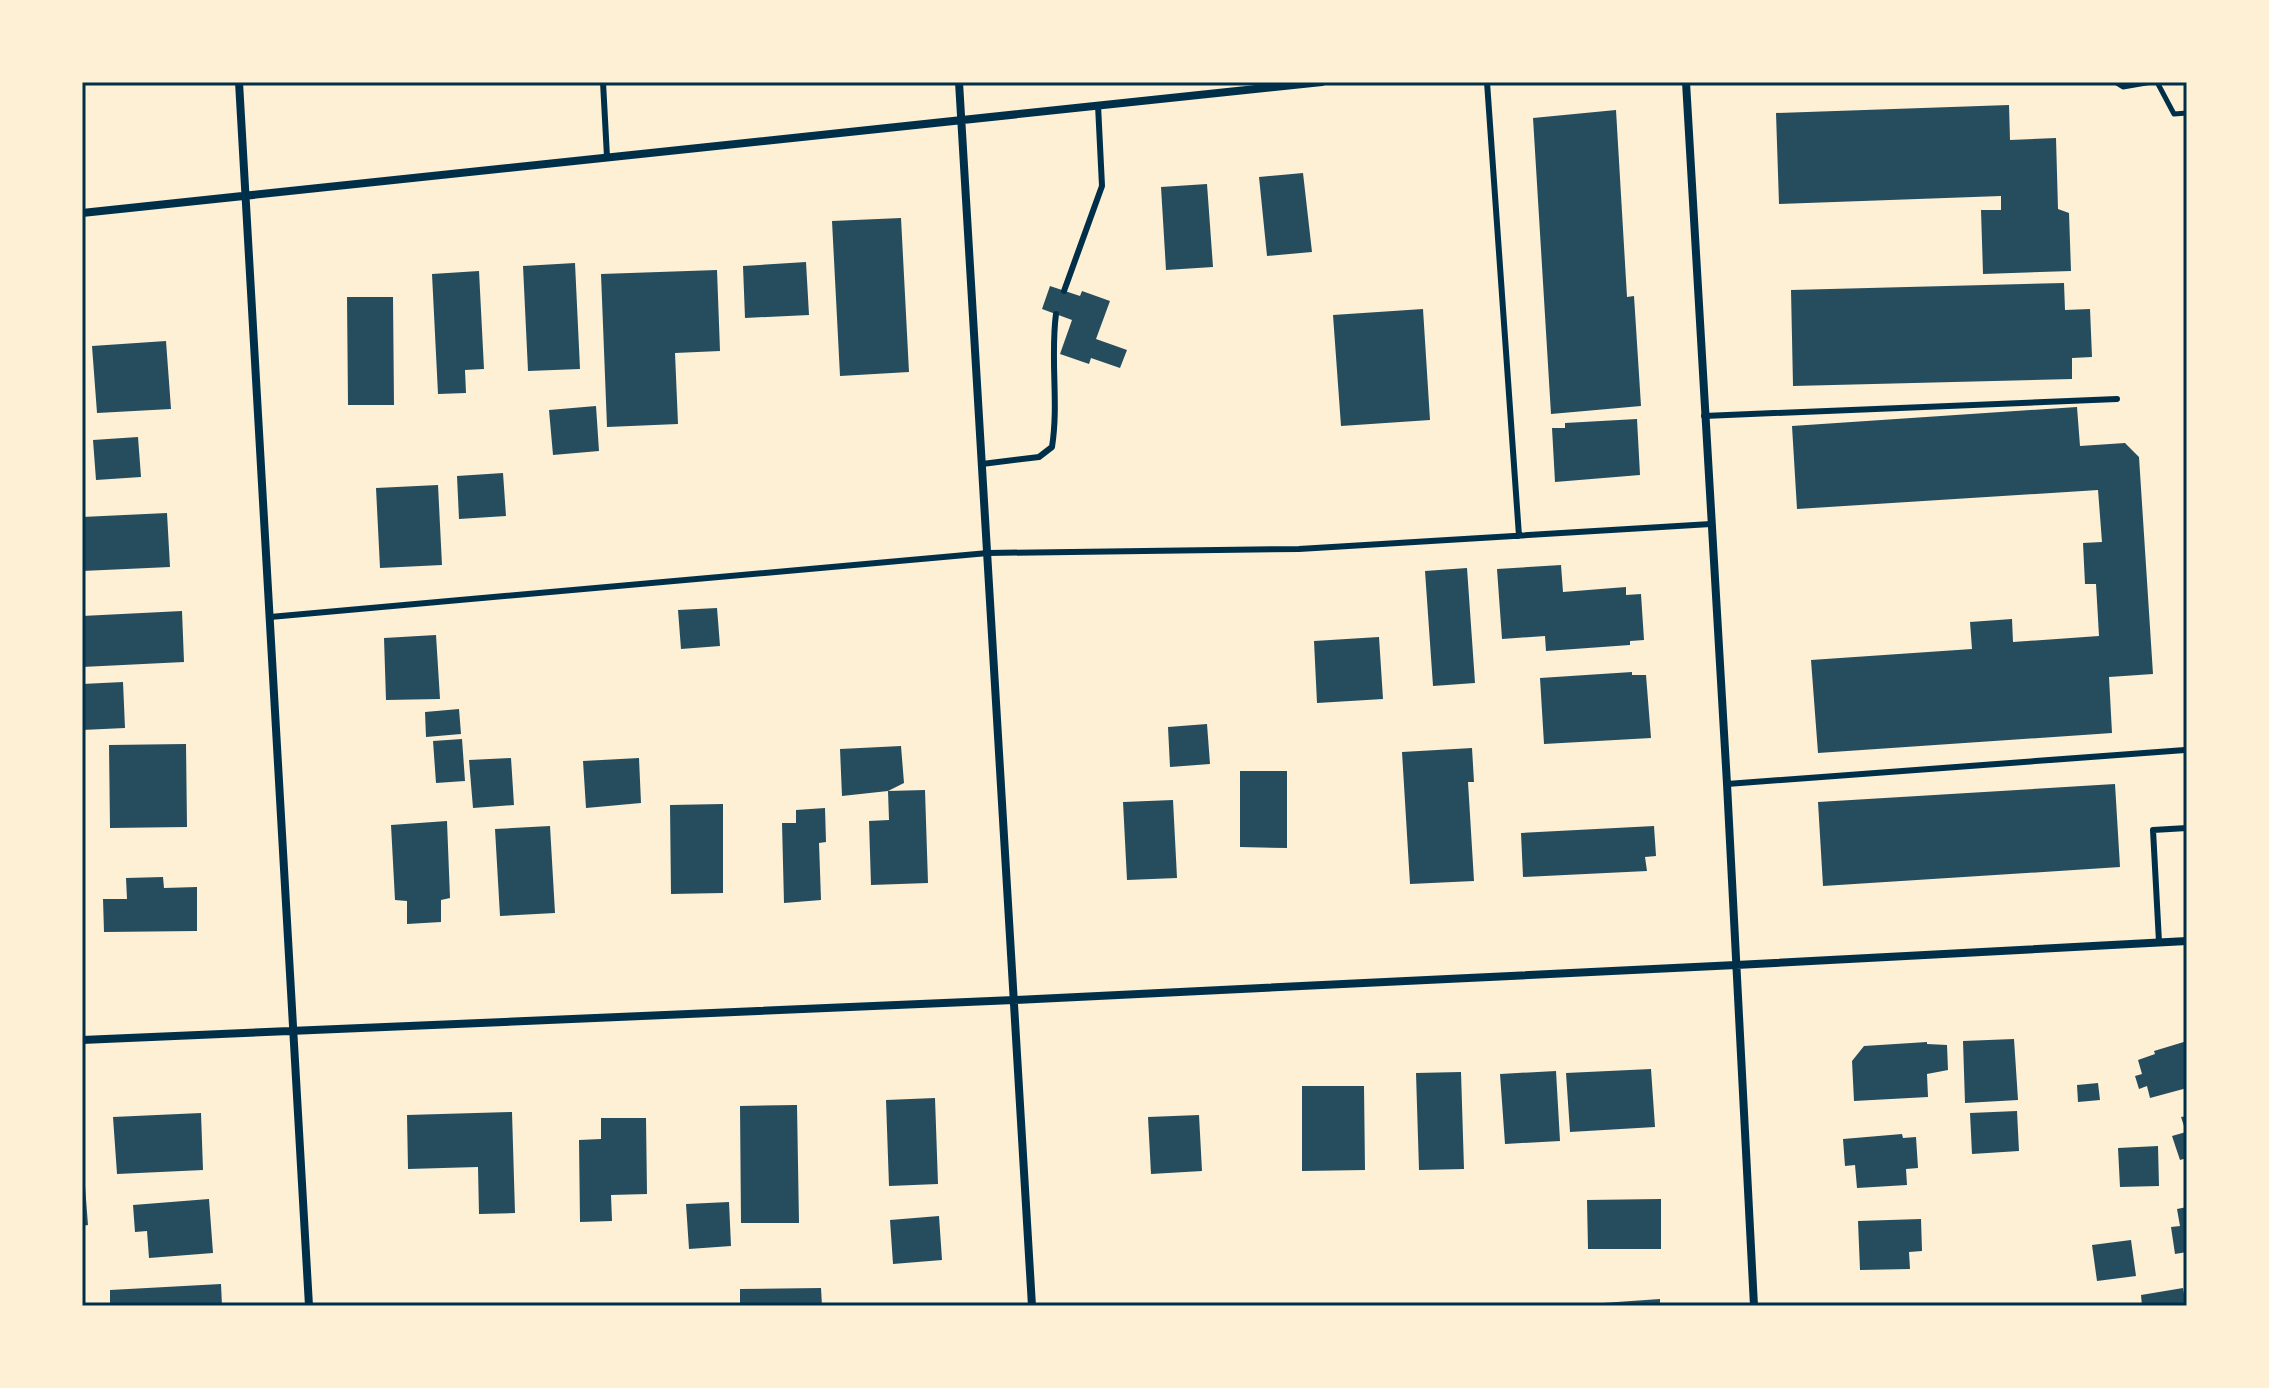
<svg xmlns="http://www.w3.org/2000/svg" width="2269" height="1388" viewBox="0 0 2269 1388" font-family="'Varela Round',sans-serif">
  <rect width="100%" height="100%" fill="#fdf0d5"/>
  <path fill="#264d5e" d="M 2009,105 L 2010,140 L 2056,138 L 2058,209 L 2069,213 L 2071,271 L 1983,274 L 1981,210 L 2001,210 L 2001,196 L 1779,204 L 1776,113 Z
    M 1616,110 L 1627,297 L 1634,296 L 1641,406 L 1551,414 L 1533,118 Z
    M 1303,173 L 1312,252 L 1267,256 L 1259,177 Z
    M 1207,184 L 1213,267 L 1166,270 L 1161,187 Z
    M 901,218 L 909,372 L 840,376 L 832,221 Z
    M 806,262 L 809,315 L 745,318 L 743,266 Z
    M 575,263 L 580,369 L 528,371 L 523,266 Z
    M 717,270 L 720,351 L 675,353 L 678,424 L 607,427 L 601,274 Z
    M 479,271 L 484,369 L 465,370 L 466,393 L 438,394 L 432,274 Z
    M 2064,283 L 2065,310 L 2090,309 L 2092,357 L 2072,358 L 2072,379 L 1793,386 L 1791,290 Z
    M 1050,286 L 1080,296 L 1082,291 L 1110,301 L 1096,339 L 1127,350 L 1120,368 L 1091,358 L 1089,364 L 1060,354 L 1072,320 L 1042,309 Z
    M 347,297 L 393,297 L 394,405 L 348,405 Z
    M 1423,309 L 1430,420 L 1341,426 L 1333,315 Z
    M 166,341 L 171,409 L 97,413 L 92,346 Z
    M 596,406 L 599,451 L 553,455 L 549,410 Z
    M 2077,407 L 2080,446 L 2125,443 L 2139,457 L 2153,674 L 2109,677 L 2112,733 L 1818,753 L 1811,660 L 1972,649 L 1970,622 L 2012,619 L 2013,642 L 2099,636 L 2096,584 L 2085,584 L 2083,543 L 2102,542 L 2098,490 L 1797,509 L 1792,426 Z
    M 1637,419 L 1640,475 L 1555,482 L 1552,428 L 1565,428 L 1565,423 Z
    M 138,437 L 141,477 L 96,480 L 93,440 Z
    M 503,473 L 506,516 L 459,519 L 457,476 Z
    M 438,485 L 442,565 L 380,568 L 376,488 Z
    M 167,513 L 170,567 L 82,571 L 82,517 Z
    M 1561,565 L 1563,592 L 1626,587 L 1626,595 L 1641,594 L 1644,640 L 1630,641 L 1630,645 L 1546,651 L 1545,636 L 1502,639 L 1497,569 Z
    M 1467,568 L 1475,683 L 1433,686 L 1425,571 Z
    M 717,608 L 720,646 L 681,649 L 678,610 Z
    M 182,611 L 184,662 L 82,667 L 82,616 Z
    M 436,635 L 440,699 L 386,700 L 384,638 Z
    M 1379,637 L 1383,699 L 1317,703 L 1314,641 Z
    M 1632,672 L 1632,675 L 1646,675 L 1651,738 L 1544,744 L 1540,678 Z
    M 123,682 L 125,728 L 82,730 L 82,684 Z
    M 459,709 L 461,734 L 426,737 L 425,712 Z
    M 1207,724 L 1210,764 L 1170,767 L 1168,727 Z
    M 462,739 L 465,781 L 436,783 L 433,741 Z
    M 186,744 L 187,827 L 110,828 L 109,745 Z
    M 901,746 L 904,783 L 888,791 L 925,790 L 928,883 L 871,885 L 869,821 L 889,820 L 888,791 L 842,796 L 840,749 Z
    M 1472,748 L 1474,782 L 1468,782 L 1474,881 L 1410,884 L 1402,752 Z
    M 511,758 L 514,805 L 473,808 L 469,760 Z
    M 639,758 L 641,803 L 586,808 L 583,761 Z
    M 1240,771 L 1287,771 L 1287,848 L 1240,847 Z
    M 2115,784 L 2120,867 L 1823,886 L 1818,802 Z
    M 1173,800 L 1177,878 L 1127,880 L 1123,802 Z
    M 723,804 L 723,893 L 671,894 L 670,805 Z
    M 825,808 L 826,842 L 819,843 L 821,900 L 784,903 L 782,823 L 796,823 L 796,810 Z
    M 447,821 L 450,898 L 441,900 L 441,922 L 407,924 L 407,901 L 395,900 L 391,825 Z
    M 550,826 L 555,913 L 500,916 L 495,829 Z
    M 1654,826 L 1656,856 L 1645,857 L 1647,871 L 1523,877 L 1521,833 Z
    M 163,877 L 164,888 L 197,887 L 197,931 L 104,932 L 103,899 L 127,899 L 126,878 Z
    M 2014,1039 L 2018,1100 L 1965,1103 L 1963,1041 Z
    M 2187,1041 L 2187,1088 L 2150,1098 L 2147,1086 L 2139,1089 L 2135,1076 L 2142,1074 L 2138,1060 L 2155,1054 L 2154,1051 Z
    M 1927,1042 L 1927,1044 L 1947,1045 L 1948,1070 L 1927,1074 L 1928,1097 L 1854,1101 L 1852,1061 L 1864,1046 Z
    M 1651,1069 L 1655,1127 L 1570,1132 L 1566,1073 Z
    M 1556,1071 L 1560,1141 L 1505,1144 L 1500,1074 Z
    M 1461,1072 L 1464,1169 L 1419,1170 L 1416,1073 Z
    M 2098,1083 L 2100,1100 L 2078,1102 L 2077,1085 Z
    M 1302,1086 L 1364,1086 L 1365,1170 L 1302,1171 Z
    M 935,1098 L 938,1184 L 889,1186 L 886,1100 Z
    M 797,1105 L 799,1223 L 741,1223 L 740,1106 Z
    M 2017,1111 L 2019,1151 L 1972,1154 L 1970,1113 Z
    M 512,1112 L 515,1213 L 479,1214 L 478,1167 L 408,1169 L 407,1115 Z
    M 201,1113 L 203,1170 L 117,1174 L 113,1117 Z
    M 1199,1115 L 1202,1171 L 1151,1174 L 1148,1117 Z
    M 2187,1116 L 2187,1158 L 2180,1160 L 2172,1136 L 2186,1132 L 2181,1117 Z
    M 601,1118 L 646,1118 L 647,1194 L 611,1195 L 612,1221 L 580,1222 L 579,1140 L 601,1139 Z
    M 1902,1134 L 1903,1138 L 1916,1137 L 1918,1168 L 1906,1169 L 1907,1185 L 1857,1188 L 1855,1165 L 1845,1166 L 1843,1139 Z
    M 2158,1146 L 2159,1186 L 2120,1187 L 2118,1148 Z
    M 82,1186 L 85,1186 L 88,1225 L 82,1226 Z
    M 209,1199 L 213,1253 L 149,1258 L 147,1231 L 135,1232 L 133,1205 Z
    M 1661,1199 L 1661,1249 L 1588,1249 L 1587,1200 Z
    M 729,1202 L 731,1246 L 689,1249 L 686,1204 Z
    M 2187,1207 L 2187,1252 L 2175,1254 L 2171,1227 L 2180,1226 L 2177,1209 Z
    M 939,1216 L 942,1260 L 893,1264 L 890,1220 Z
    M 1921,1219 L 1922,1251 L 1909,1252 L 1910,1269 L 1860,1270 L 1858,1221 Z
    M 2131,1240 L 2136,1276 L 2097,1281 L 2092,1245 Z
    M 221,1284 L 222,1306 L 110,1306 L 110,1290 Z
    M 821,1288 L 822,1306 L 740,1306 L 740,1289 Z
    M 2183,1288 L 2186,1306 L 2142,1306 L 2141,1295 Z
    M 1660,1299 L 1660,1306 L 1588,1306 L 1588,1304 Z"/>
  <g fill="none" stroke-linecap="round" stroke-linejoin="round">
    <path stroke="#003049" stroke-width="5" d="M 2115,82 L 2123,87 L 2152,82
      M 2157,82 L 2174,114 L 2187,113
      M 2187,82 L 2187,83"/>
    <path stroke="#003049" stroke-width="6" d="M 603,82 L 607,157
      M 1487,82 L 1519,536
      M 1064,291 L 1102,186 L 1098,105
      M 1704,416 L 2117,399
      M 982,464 L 1039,457 L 1052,447 C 1059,403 1050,358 1056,314
      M 270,617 L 988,553 L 1299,549 L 1711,524
      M 1727,784 L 2185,750
      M 2159,942 L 2153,830 L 2187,828"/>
    <path stroke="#003049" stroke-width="8" d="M 239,82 L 309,1306
      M 959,82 L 1032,1306
      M 1686,82 L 1727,784 L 1754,1306
      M 82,213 L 1322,82
      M 82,1040 L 1014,1000 L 1736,965 L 2187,941"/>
  </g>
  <rect width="2269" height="1388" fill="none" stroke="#fdf0d5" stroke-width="168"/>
  <rect x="84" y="84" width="2101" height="1220" fill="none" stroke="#003049" stroke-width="3"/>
</svg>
